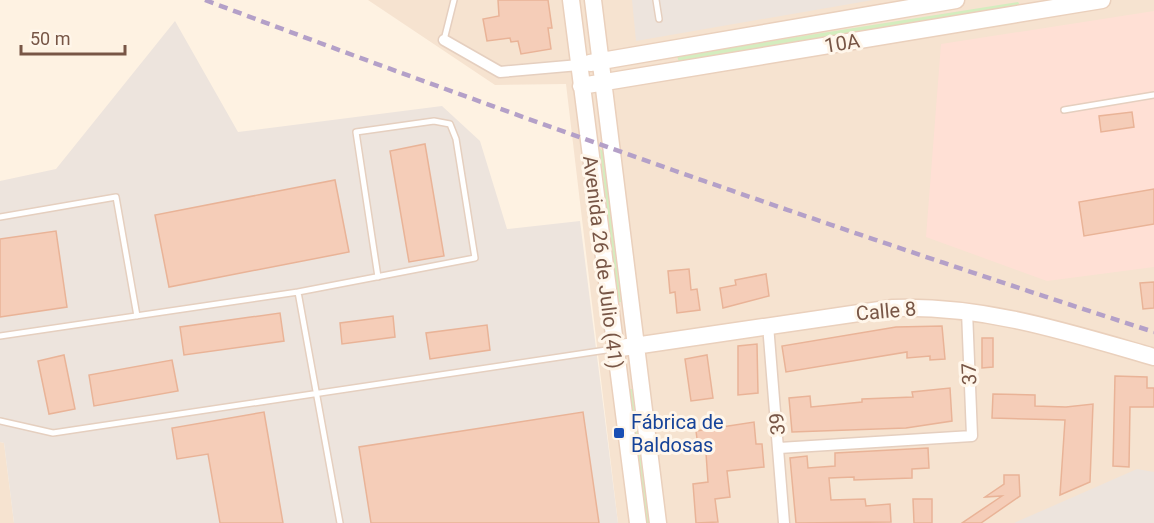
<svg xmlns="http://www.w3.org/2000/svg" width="1154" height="523" viewBox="0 0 1154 523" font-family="Roboto,sans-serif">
  <rect width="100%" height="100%" fill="#fef2e2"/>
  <path fill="#f6e3d0" d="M 368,0 L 1154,0 L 1154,523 L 618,523 L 566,84 L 495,85 Z
    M 0,442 L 4,443 L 14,523 L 0,523 Z"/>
  <path fill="#ffe0d5" d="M 1154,11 L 1154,267 L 1047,281 L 926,237 L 941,44 Z"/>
  <path fill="#ede4dd" d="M 632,0 L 873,0 L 636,41 Z
    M 175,21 L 238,132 L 442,106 L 480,141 L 507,229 L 580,221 L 618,523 L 14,523 L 4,443 L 0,442 L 0,181 L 56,169 Z
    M 1137,469 L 1154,472 L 1154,523 L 1014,523 Z"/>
  <path fill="#d4edbf" d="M 1018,2 L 1020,5 L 679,62 L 677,56 Z
    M 600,149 L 603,151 L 621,302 L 618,302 Z
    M 630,389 L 632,389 L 649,523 L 647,523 Z"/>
  <path fill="#f5cdb8" stroke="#e9b397" stroke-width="1.5" d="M 498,0 L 548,0 L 552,28 L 548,28 L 551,49 L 521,54 L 518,41 L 511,42 L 510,38 L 487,41 L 483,19 L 499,16 Z
    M 1132,112 L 1134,127 L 1101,132 L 1099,116 Z
    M 425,144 L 444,256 L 409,262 L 390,151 Z
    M 335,180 L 349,252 L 169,287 L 155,215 Z
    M 1154,189 L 1154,224 L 1084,236 L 1079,202 Z
    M 56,231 L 67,307 L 0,317 L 0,239 Z
    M 689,269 L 691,290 L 697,289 L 700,310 L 677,313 L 675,292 L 670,293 L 668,271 Z
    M 766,274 L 769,296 L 723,308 L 720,288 L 736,285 L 735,280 Z
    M 1154,282 L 1154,308 L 1143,309 L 1140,283 Z
    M 280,313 L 284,341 L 184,355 L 180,327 Z
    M 393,316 L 395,337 L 342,344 L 340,323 Z
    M 487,325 L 490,350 L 430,359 L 426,333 Z
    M 942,326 L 945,359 L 930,360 L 930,356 L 907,358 L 907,352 L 786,372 L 782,346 L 896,327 Z
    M 982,338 L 993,338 L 993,367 L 982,368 Z
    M 757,344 L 758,393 L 738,395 L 738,346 Z
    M 64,355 L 75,409 L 49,414 L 38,361 Z
    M 707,355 L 713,398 L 691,401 L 685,359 Z
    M 172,360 L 178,391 L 94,406 L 89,375 Z
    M 1115,376 L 1147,377 L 1147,388 L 1154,388 L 1154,407 L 1130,407 L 1129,467 L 1113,466 Z
    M 950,388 L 952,421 L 906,428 L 792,432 L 789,398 L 810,396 L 811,407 L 862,402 L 862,399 L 913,397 L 912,392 Z
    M 993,394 L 1035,395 L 1035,406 L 1066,407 L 1093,404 L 1090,482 L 1060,495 L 1065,420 L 992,418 Z
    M 264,412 L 283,523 L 220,523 L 208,454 L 177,459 L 172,428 Z
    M 583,412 L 599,523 L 371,523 L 359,447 Z
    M 754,422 L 756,444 L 762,444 L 764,467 L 727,471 L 730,497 L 715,499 L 718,522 L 696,523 L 693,484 L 708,482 L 706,453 L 699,454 L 696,431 Z
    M 928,448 L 929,468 L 912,469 L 912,478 L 854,480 L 854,477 L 829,478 L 831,500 L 865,499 L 866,506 L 890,504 L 891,522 L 796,523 L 790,458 L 807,456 L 808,468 L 835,466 L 835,453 Z
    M 1004,475 L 1019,475 L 1020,496 L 981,523 L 962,523 L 1002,496 L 985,497 L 1004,484 Z
    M 913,499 L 932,499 L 932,523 L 914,523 Z"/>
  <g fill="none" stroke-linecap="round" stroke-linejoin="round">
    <defs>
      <path id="lane" d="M 656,0 L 659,19
        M 444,40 L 454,0
        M 1064,110 L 1154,95
        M 0,217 L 116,197 L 137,316
        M 0,336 L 298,292
        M 0,421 L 53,433 L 613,349
        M 340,523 L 298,292 L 475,258 L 456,139 L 450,124 L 434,121 L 356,132 L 378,277"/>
      <path id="street" d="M 444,40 L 500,72 L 579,65
        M 768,325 L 784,523
        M 779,448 L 972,436 L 967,311"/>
      <path id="secondary" d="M 571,0 L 638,523
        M 593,0 L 658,523
        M 590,63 L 956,0
        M 581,86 L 1102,0
        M 614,349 L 893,308 C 984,305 1067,332 1154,357"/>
    </defs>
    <use href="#lane" stroke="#e5cfbf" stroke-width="8"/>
    <use href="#street" stroke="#e5cfbf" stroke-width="13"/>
    <use href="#secondary" stroke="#ead0bc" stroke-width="19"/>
    <use href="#lane" stroke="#fff" stroke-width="5"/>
    <use href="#street" stroke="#fff" stroke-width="10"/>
    <use href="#secondary" stroke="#fff" stroke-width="16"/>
    <path stroke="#b4a0c8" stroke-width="4.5" stroke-dasharray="9 6" stroke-linecap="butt" d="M 205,0 C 518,118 835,229 1154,332"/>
  </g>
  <rect fill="#1a4fb4" stroke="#fff6ea" stroke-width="2" x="613" y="427" width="12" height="12" rx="3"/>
  <g text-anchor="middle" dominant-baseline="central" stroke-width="6" stroke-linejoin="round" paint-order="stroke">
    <g font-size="20" fill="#785646" stroke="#fff6ea">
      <text transform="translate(842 43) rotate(-9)">10A</text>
      <text transform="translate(603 262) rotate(83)">Avenida 26 de Julio (41)</text>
      <text transform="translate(886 311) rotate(-5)">Calle 8</text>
      <text transform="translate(969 374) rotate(-93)">37</text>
      <text transform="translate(777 424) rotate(-95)">39</text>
    </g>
    <g font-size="20" fill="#164399" stroke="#fff6ea" text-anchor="start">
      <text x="631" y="422">Fábrica de<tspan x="631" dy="23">Baldosas</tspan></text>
    </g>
  </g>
  <path d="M21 45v9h104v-9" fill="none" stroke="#785646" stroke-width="3"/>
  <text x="30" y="45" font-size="18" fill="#785646" stroke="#fff6ea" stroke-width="4.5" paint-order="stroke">50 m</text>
</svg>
